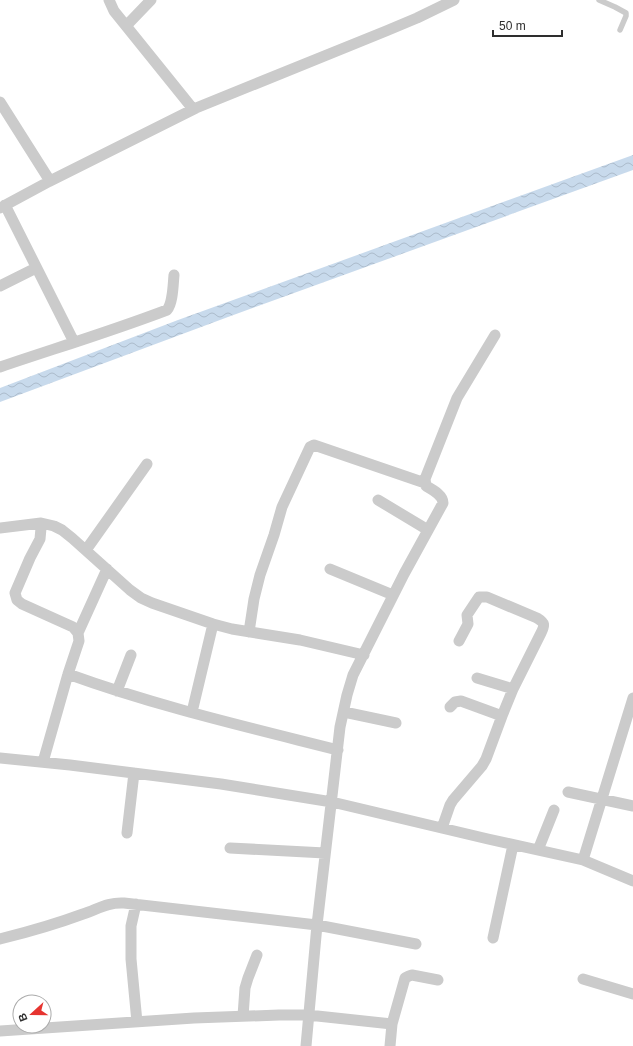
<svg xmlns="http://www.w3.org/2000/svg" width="633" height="1046" viewBox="0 0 633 1046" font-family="Arial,sans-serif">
  <defs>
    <pattern id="water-waves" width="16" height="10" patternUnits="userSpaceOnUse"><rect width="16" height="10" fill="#c8daec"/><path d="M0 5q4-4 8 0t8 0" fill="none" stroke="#acbbcb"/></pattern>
  </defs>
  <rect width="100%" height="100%" fill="#fff"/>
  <path fill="url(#water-waves)" d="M 633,155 L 633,170 L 228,317 L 0,402 L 0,388 L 178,320 Z"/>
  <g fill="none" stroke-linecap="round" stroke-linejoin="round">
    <path stroke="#cbcbcb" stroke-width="5.5" d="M 599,0 L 615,7 L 626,13 L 626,16 L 620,30"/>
    <path stroke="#cbcbcb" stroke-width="11" d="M 109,0 L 114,11 L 193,109
      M 126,26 L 151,0
      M 0,102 L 50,181
      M 5,205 L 74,342
      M 0,208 L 50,181 L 196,108 L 386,31 L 417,18 L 454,0
      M 0,286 L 36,268
      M 0,367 C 56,348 112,331 167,310 C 173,303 173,285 174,275
      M 378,500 L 428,530
      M 41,523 L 41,528 L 40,539 L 30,558 L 15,593 L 17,600 L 22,604 L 73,627 L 78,633 L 79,641 L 68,674 L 43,762
      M 0,528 L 41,523 L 54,526 L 62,530 L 72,538 L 130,590 L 141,598 L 152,603 L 213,624 L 232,629 L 300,640 L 364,655
      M 86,550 L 147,464
      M 330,569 L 393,595
      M 249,632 L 254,599 L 260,575 L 274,535 L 282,507 L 310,447 L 314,445 L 425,483
      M 78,633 L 107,569
      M 68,674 C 156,706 247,727 338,750
      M 477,678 L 513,689
      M 117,691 L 131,655
      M 450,707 L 455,702 L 461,701 L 502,716
      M 192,712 L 213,624
      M 344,712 L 396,723
      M 0,758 L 70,765 L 221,784 L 332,802 L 488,839 L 583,860 L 633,881
      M 568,792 L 633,806
      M 442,828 L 450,805 L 453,800 L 482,766 L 486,759 L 502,716 L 513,689 L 541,633 C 545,625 545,623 537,618 L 487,597 L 479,597 L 467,615 L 468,624 L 459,641
      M 127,833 L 134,773
      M 230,848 L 325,853
      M 538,850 L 554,810
      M 583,860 L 633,698
      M 136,904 L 131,926 L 131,959 L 137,1022
      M 493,938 L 513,845
      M 0,939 C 28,932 56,924 83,914 C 98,909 108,902 124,903 L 317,925 L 416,944
      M 583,979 L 633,994
      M 243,1016 L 245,988 L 248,978 L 257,955
      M 392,1024 L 405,978 L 409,976 L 412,975 L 438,980
      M 0,1031 L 194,1018 L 279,1015 L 308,1015 L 392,1024 L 390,1046
      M 306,1046 L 317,925 L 340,727 L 347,695 L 353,675 L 404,574 L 443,503 C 443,495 433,490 426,486 L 425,479 L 457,398 L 495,335"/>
  </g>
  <g transform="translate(32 1014) rotate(249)"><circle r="19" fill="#ffffff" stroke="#ababab"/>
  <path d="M0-3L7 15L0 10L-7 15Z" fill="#e63430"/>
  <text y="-6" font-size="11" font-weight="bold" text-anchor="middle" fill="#2e2e2e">B</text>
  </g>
  <path d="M493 30v6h69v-6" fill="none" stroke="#2e2e2e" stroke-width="2"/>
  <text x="499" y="30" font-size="12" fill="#2e2e2e" stroke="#ffffff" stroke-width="3" paint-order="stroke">50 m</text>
</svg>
